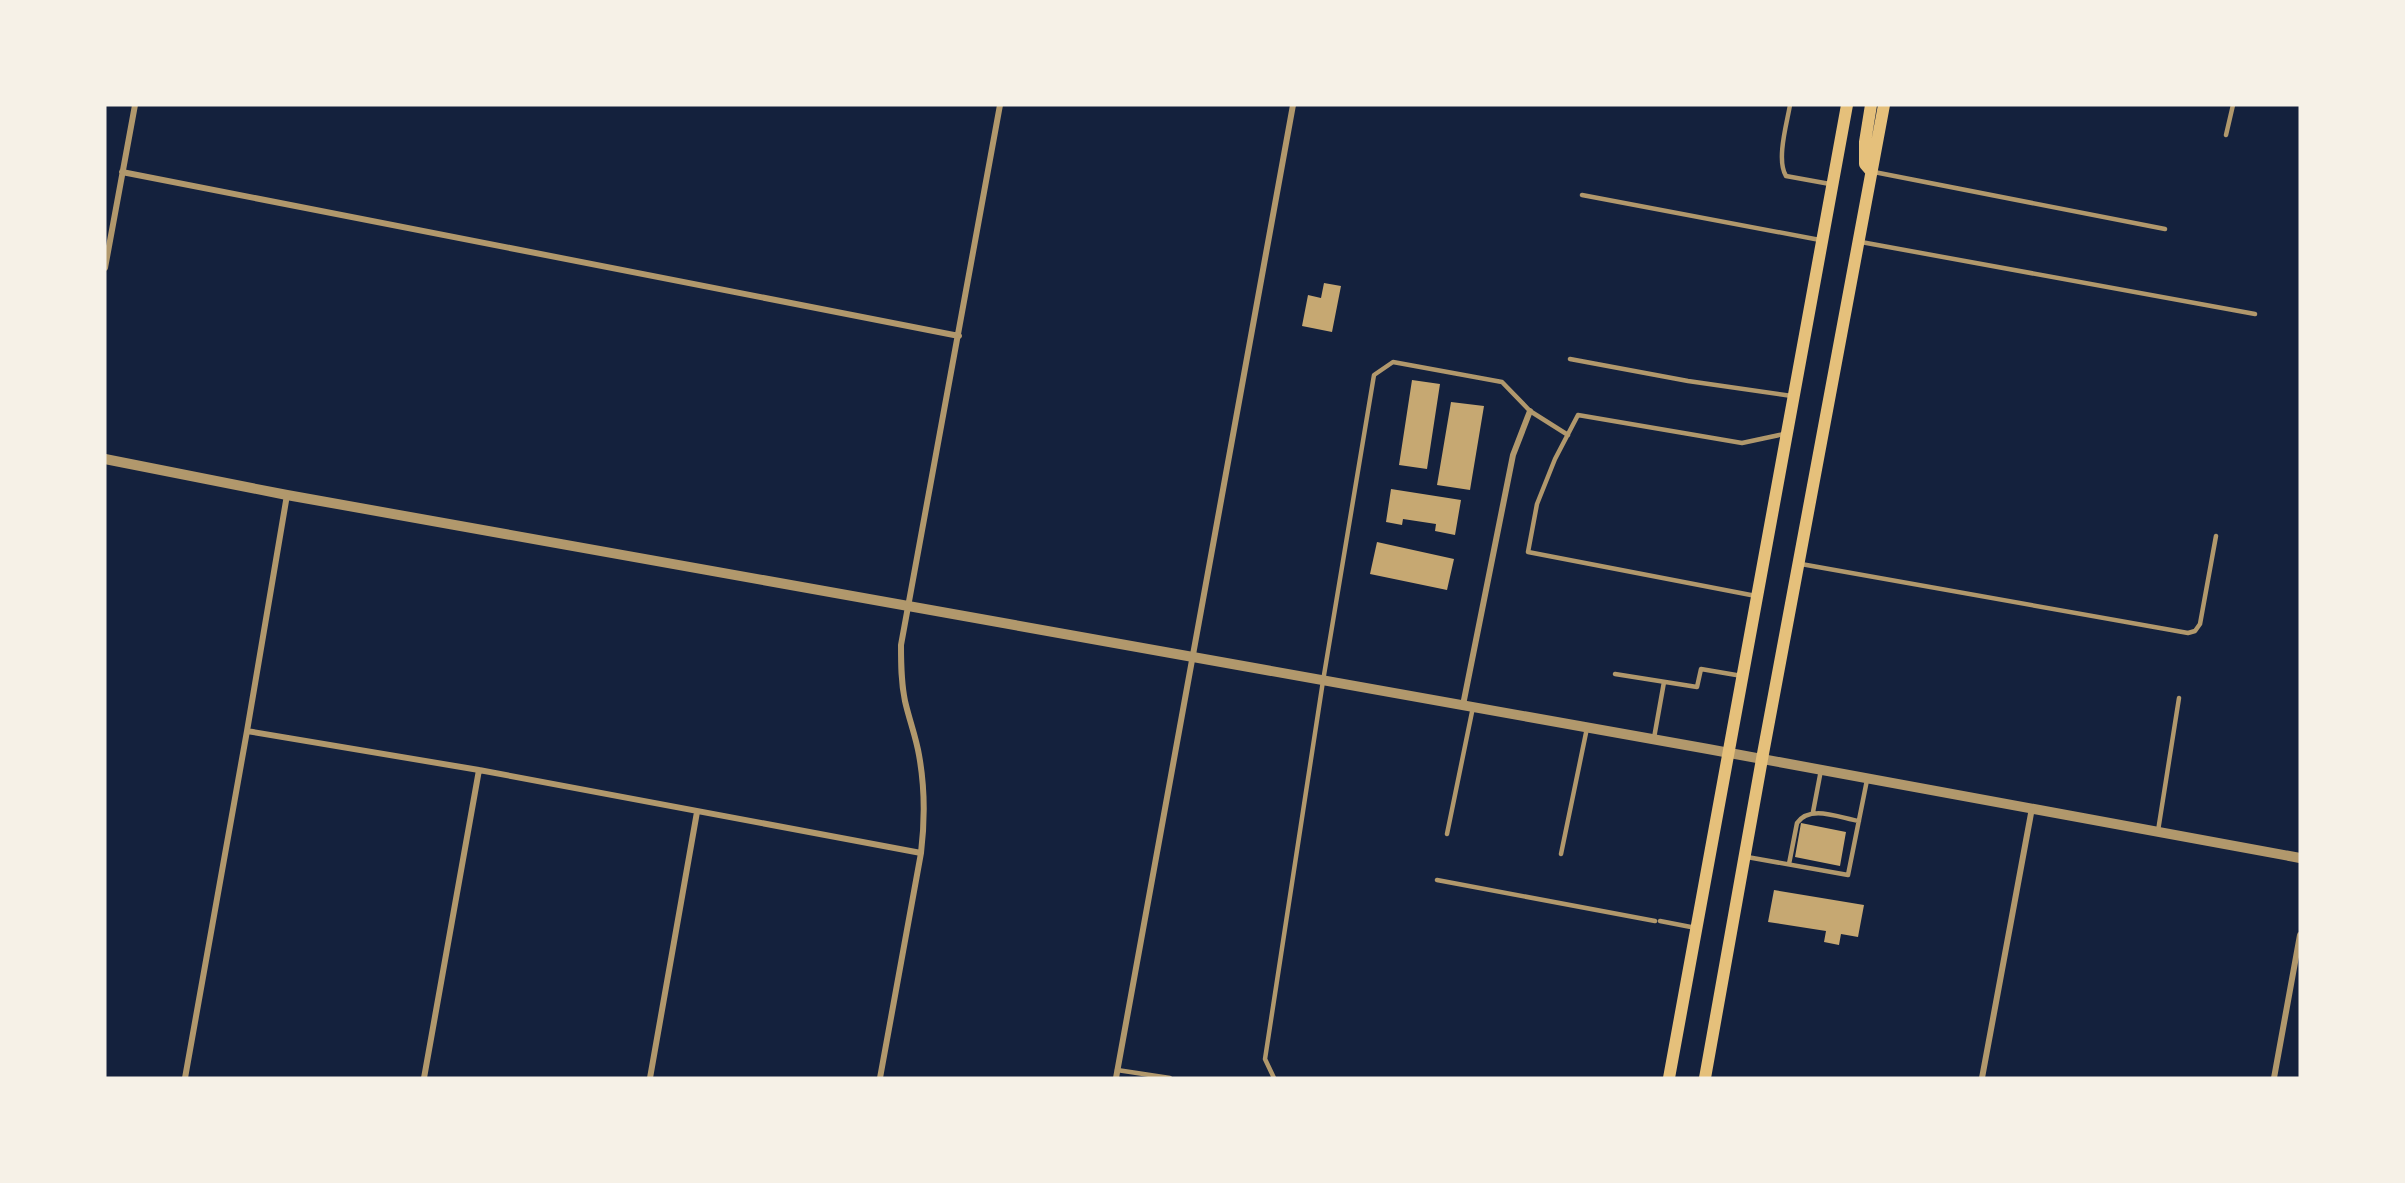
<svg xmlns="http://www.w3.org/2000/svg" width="2405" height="1183" viewBox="0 0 2405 1183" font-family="Commissioner,sans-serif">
  <rect width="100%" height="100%" fill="#14213d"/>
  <path fill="#c6a872" d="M 1324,283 L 1341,286 L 1332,332 L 1302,326 L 1308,295 L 1321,298 Z
    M 1412,380 L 1440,384 L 1427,469 L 1399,465 Z
    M 1451,402 L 1484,406 L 1470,490 L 1437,485 Z
    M 1391,489 L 1461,500 L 1455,535 L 1435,531 L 1436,524 L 1403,519 L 1402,525 L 1386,522 Z
    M 1377,542 L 1454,559 L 1447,590 L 1370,574 Z
    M 1801,823 L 1846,832 L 1840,866 L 1795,857 Z
    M 1774,890 L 1864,905 L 1858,937 L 1841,934 L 1839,945 L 1824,942 L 1826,931 L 1768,922 Z"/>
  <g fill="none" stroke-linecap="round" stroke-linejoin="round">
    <path stroke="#b1986c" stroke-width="4.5" d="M 1790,105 C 1787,123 1776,160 1786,176 L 1830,184
      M 2226,135 L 2233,105
      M 1874,172 L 2165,229
      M 1582,195 L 1820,240
      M 1861,242 L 2255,314
      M 1570,359 L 1688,381 L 1792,396
      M 1801,564 L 2188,633 L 2195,631 L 2200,624 L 2216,536
      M 1756,596 L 1528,552 L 1537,504 L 1555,459 L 1578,415 L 1742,443 L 1784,434
      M 1615,674 L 1697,687 L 1701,669 L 1742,676
      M 1654,738 L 1664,682
      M 1813,812 L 1821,770
      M 2158,831 L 2179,698
      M 1447,834 L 1473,707
      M 1561,854 L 1587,728
      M 1747,857 L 1848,875 L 1867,780
      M 1789,864 L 1797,823 C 1810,804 1840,818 1859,821
      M 1437,880 L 1655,921
      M 1660,921 L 1696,928
      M 1117,1070 L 1170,1078
      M 1274,1078 L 1265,1059 L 1323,681 L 1374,375 L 1393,362 L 1502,382 L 1530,411 L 1568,435"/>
    <path stroke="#b1986c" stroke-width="6" d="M 122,172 L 959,336
      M 105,268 L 135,105
      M 1463,705 L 1513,455 L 1530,411
      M 247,731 L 479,770 L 921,853
      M 185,1078 L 247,731 L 287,495
      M 424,1078 L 479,770
      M 650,1078 L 697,812
      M 880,1078 L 921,853 C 925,820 925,788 919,755 C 916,737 909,719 905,701 C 901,682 901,664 901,645 L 1000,105
      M 1116,1078 L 1293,105
      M 1982,1078 L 2032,808
      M 2274,1078 L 2300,935"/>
    <path stroke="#b1986c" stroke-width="10" d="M 105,459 L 287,495 L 1708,749 L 2300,858"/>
    <path stroke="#e5c07b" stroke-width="12" d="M 1871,105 L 1865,142 L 1865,164 L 1871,171
      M 1669,1078 L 1847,105
      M 1705,1078 L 1762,759 L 1884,105"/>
  </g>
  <rect width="2405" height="1183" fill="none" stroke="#f6f1e7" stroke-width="213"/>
</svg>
